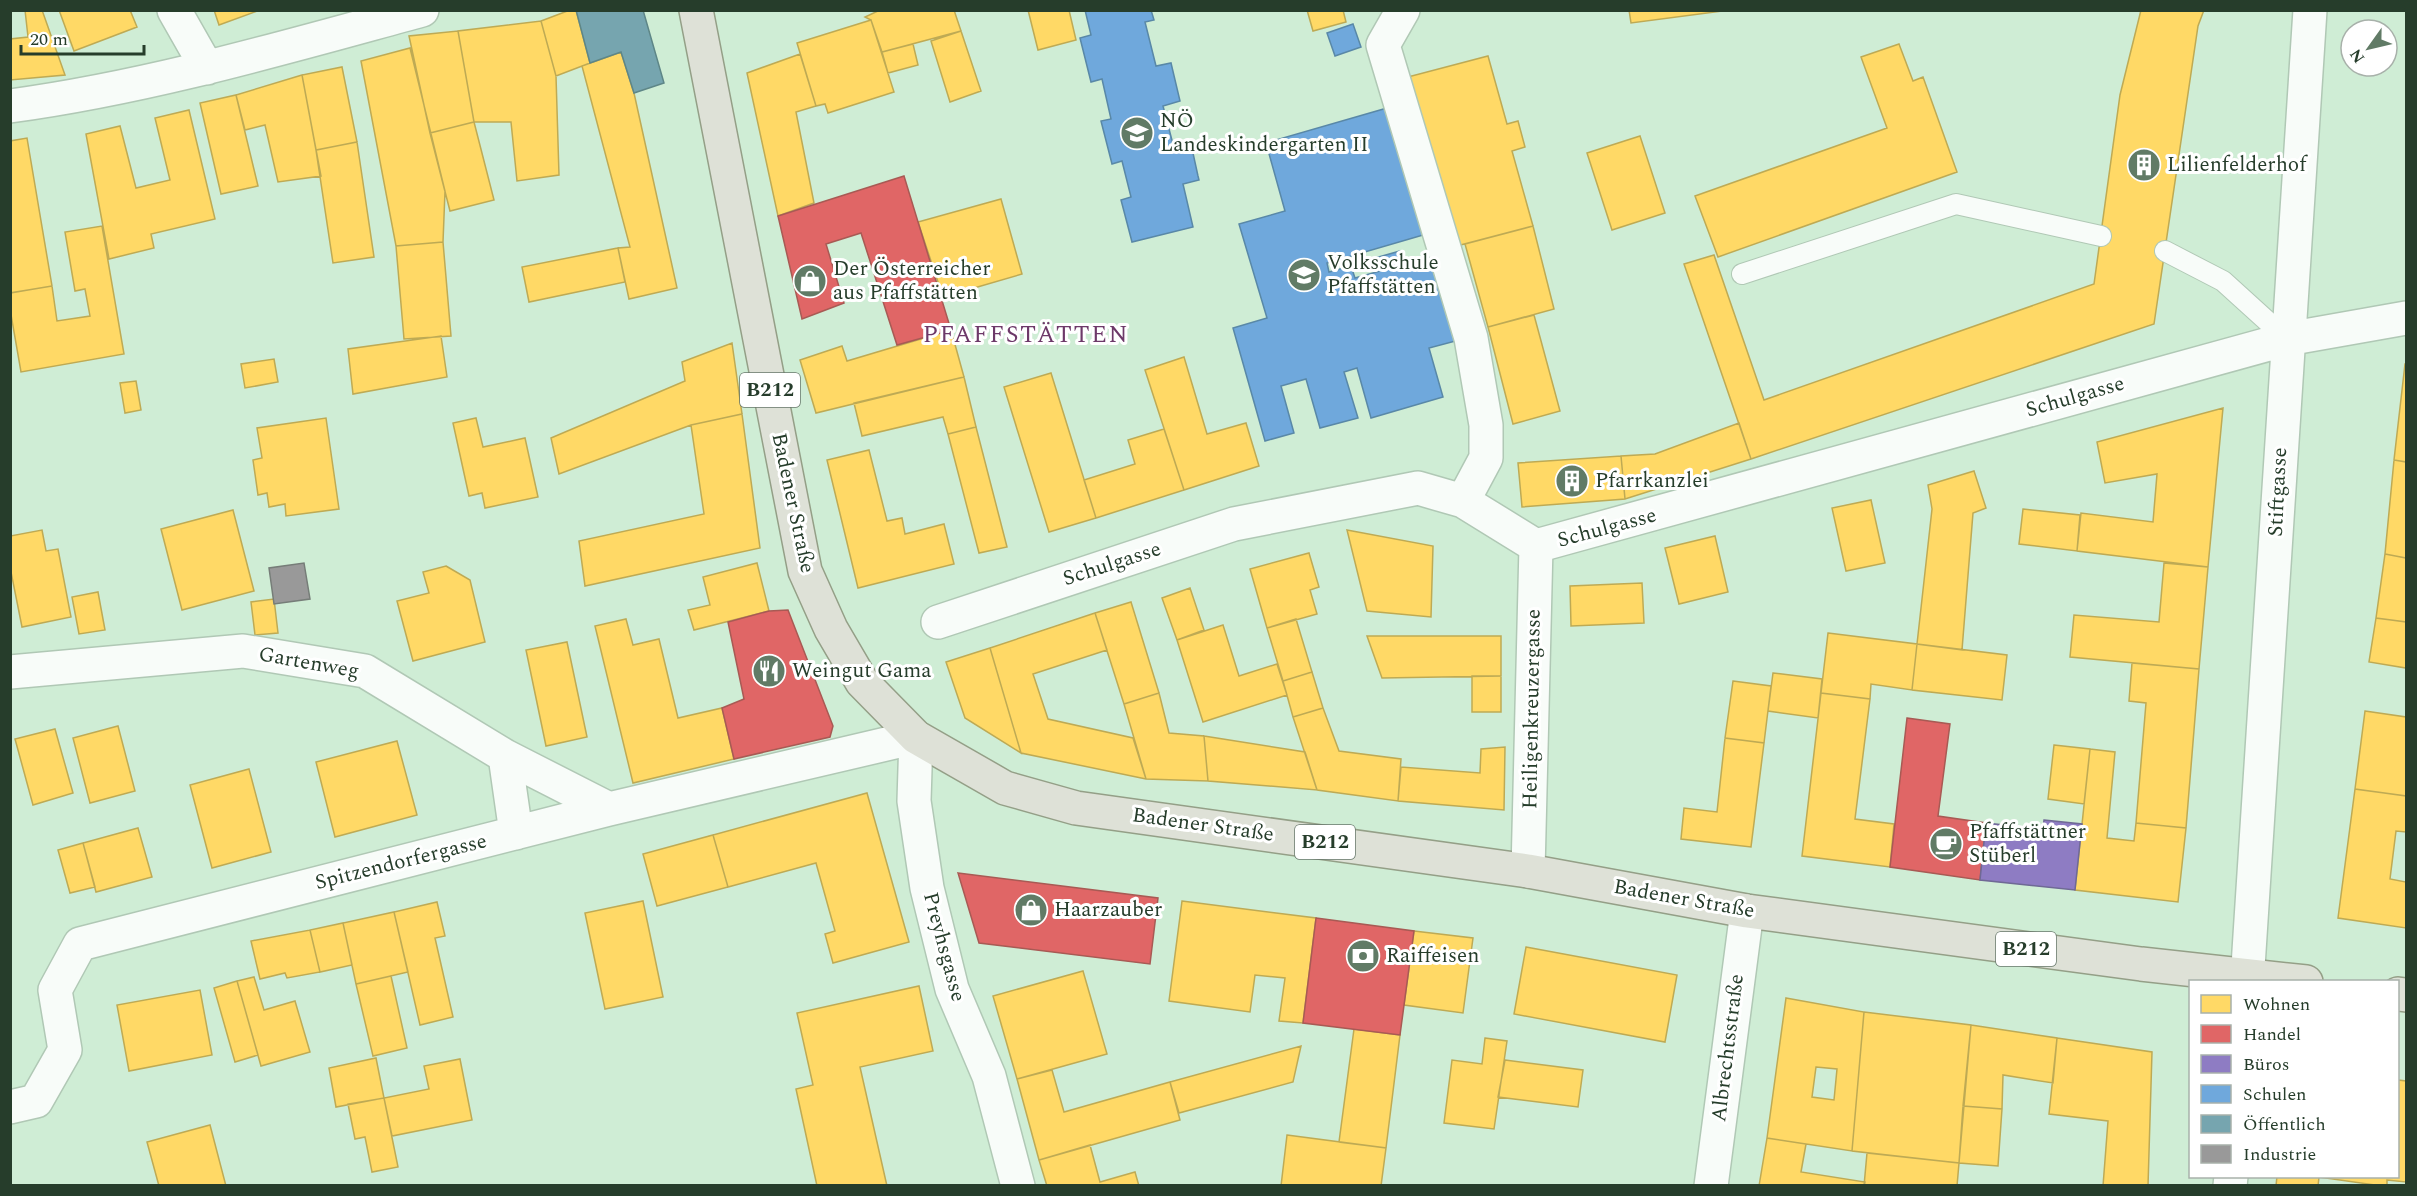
<svg xmlns="http://www.w3.org/2000/svg" width="2417" height="1196" viewBox="0 0 2417 1196" font-family="Spectral,serif">
  <rect width="100%" height="100%" fill="#cfedd5"/>
  <path fill="#ffd966" stroke="#beaa54" stroke-width="1.5" fill-rule="evenodd" d="M 25,10 L 42,10 L 65,75 L 10,80 L 10,39 L 28,37 Z
    M 59,10 L 130,10 L 137,27 L 74,51 Z
    M 214,10 L 260,10 L 219,25 Z
    M 570,10 L 576,10 L 590,63 L 556,76 L 541,21 Z
    M 880,10 L 954,10 L 961,31 L 882,52 L 871,20 L 865,17 Z
    M 1028,10 L 1069,10 L 1076,40 L 1038,50 Z
    M 1307,10 L 1343,10 L 1346,22 L 1313,31 Z
    M 1629,10 L 1730,10 L 1631,23 Z
    M 2141,10 L 2204,10 L 2198,26 L 2154,324 L 1751,459 L 1684,264 L 1714,255 L 1764,400 L 2094,284 L 2120,95 Z
    M 871,20 L 894,92 L 828,113 L 825,104 L 816,106 L 797,43 Z
    M 541,21 L 556,76 L 559,175 L 517,181 L 511,122 L 474,122 L 458,31 Z
    M 458,31 L 474,122 L 430,133 L 409,36 Z
    M 961,31 L 981,91 L 950,102 L 931,41 Z
    M 913,44 L 918,65 L 888,73 L 882,52 Z
    M 1899,44 L 1913,81 L 1923,77 L 1957,172 L 1718,257 L 1695,196 L 1887,128 L 1861,57 Z
    M 410,48 L 445,191 L 443,242 L 396,246 L 361,61 Z
    M 621,52 L 634,93 L 677,288 L 629,299 L 618,248 L 630,247 L 582,66 Z
    M 800,54 L 816,106 L 796,112 L 814,203 L 778,216 L 747,73 Z
    M 1488,56 L 1507,124 L 1518,121 L 1525,147 L 1512,151 L 1533,226 L 1449,248 L 1404,78 Z
    M 342,67 L 357,142 L 316,150 L 302,75 Z
    M 302,75 L 321,176 L 278,182 L 265,125 L 245,130 L 236,95 Z
    M 236,95 L 258,186 L 221,194 L 200,103 Z
    M 189,110 L 215,219 L 151,234 L 154,248 L 109,259 L 86,134 L 120,126 L 136,188 L 170,180 L 155,118 Z
    M 474,122 L 494,200 L 450,211 L 430,133 Z
    M 1640,136 L 1665,213 L 1612,230 L 1587,153 Z
    M 27,138 L 52,286 L 10,293 L 10,141 Z
    M 357,142 L 374,257 L 333,263 L 316,150 Z
    M 1001,199 L 1022,274 L 943,297 L 918,222 Z
    M 102,226 L 124,354 L 21,372 L 10,309 L 10,293 L 52,286 L 57,321 L 90,316 L 85,289 L 75,291 L 65,232 Z
    M 1533,226 L 1554,309 L 1488,327 L 1465,244 Z
    M 443,242 L 451,336 L 404,339 L 396,246 Z
    M 618,248 L 625,282 L 529,302 L 522,267 Z
    M 1534,315 L 1560,411 L 1513,424 L 1488,327 Z
    M 951,330 L 964,377 L 816,413 L 800,360 L 842,346 L 847,361 Z
    M 441,336 L 447,377 L 353,394 L 348,349 Z
    M 732,343 L 742,414 L 691,425 L 559,474 L 551,438 L 685,381 L 682,362 Z
    M 1184,357 L 1207,434 L 1246,423 L 1259,466 L 1184,490 L 1145,370 Z
    M 274,359 L 278,382 L 245,388 L 241,364 Z
    M 2405,364 L 2406,364 L 2406,462 L 2394,460 Z
    M 1051,373 L 1096,518 L 1049,532 L 1004,387 Z
    M 964,377 L 976,427 L 948,434 L 943,417 L 862,436 L 854,403 Z
    M 136,381 L 141,410 L 125,413 L 120,383 Z
    M 2223,408 L 2208,567 L 2077,551 L 2081,513 L 2153,522 L 2157,474 L 2105,483 L 2097,442 Z
    M 742,414 L 760,548 L 585,586 L 579,541 L 704,514 L 691,425 Z
    M 326,418 L 339,509 L 286,516 L 285,504 L 269,507 L 267,493 L 258,495 L 253,460 L 262,458 L 257,428 Z
    M 476,418 L 483,447 L 525,438 L 538,497 L 485,508 L 482,493 L 469,496 L 453,423 Z
    M 1739,423 L 1751,459 L 1625,499 L 1621,456 L 1655,454 Z
    M 976,427 L 1007,547 L 979,553 L 948,434 Z
    M 1164,429 L 1184,490 L 1096,518 L 1084,480 L 1135,464 L 1128,440 Z
    M 869,450 L 887,521 L 902,518 L 905,534 L 944,524 L 954,564 L 858,588 L 827,460 Z
    M 1621,456 L 1625,499 L 1522,507 L 1518,463 Z
    M 2394,460 L 2406,462 L 2406,558 L 2385,554 Z
    M 1974,471 L 1986,508 L 1973,513 L 1962,650 L 1917,644 L 1932,509 L 1928,485 Z
    M 1871,500 L 1885,563 L 1846,571 L 1832,508 Z
    M 2023,509 L 2080,515 L 2077,551 L 2019,544 Z
    M 233,510 L 254,591 L 182,610 L 161,529 Z
    M 42,530 L 46,551 L 58,549 L 71,617 L 22,627 L 10,567 L 10,536 Z
    M 1347,530 L 1433,546 L 1431,617 L 1367,611 Z
    M 1715,536 L 1728,592 L 1679,604 L 1665,548 Z
    M 1309,553 L 1319,587 L 1310,590 L 1317,614 L 1267,628 L 1250,569 Z
    M 2385,554 L 2406,558 L 2406,622 L 2376,618 Z
    M 757,563 L 769,611 L 694,630 L 688,610 L 710,605 L 703,577 Z
    M 2164,563 L 2208,567 L 2199,669 L 2070,657 L 2074,615 L 2159,622 Z
    M 446,566 L 470,580 L 485,642 L 413,661 L 397,601 L 429,593 L 423,572 Z
    M 1642,583 L 1644,623 L 1571,626 L 1570,586 Z
    M 1190,588 L 1204,630 L 1177,640 L 1162,598 Z
    M 98,592 L 105,630 L 79,634 L 72,597 Z
    M 274,599 L 278,633 L 255,635 L 251,602 Z
    M 1131,602 L 1159,693 L 1124,704 L 1095,613 Z
    M 1095,613 L 1107,650 L 1033,674 L 1048,719 L 1133,738 L 1146,779 L 1021,753 L 990,648 Z
    M 2376,618 L 2406,622 L 2406,668 L 2369,662 Z
    M 626,619 L 633,645 L 659,639 L 678,718 L 722,708 L 734,759 L 633,783 L 595,626 Z
    M 1296,619 L 1312,672 L 1283,681 L 1267,628 Z
    M 1223,625 L 1239,676 L 1277,664 L 1287,695 L 1203,722 L 1177,640 Z
    M 1828,633 L 1917,644 L 1912,690 L 1871,684 L 1870,699 L 1821,693 Z
    M 1367,636 L 1501,636 L 1501,676 L 1382,678 Z
    M 567,642 L 587,737 L 546,746 L 526,650 Z
    M 1917,644 L 2007,655 L 2002,700 L 1912,690 Z
    M 990,648 L 1021,753 L 965,718 L 946,662 Z
    M 2132,663 L 2199,669 L 2186,828 L 2136,823 L 2146,703 L 2129,701 Z
    M 1312,672 L 1323,708 L 1293,717 L 1283,681 Z
    M 1773,673 L 1822,679 L 1818,718 L 1768,711 Z
    M 1472,676 L 1501,676 L 1501,712 L 1472,712 Z
    M 1733,681 L 1771,686 L 1764,743 L 1725,738 Z
    M 1159,693 L 1169,733 L 1204,736 L 1208,781 L 1146,779 L 1124,704 Z
    M 1821,693 L 1870,699 L 1855,819 L 1894,824 L 1890,867 L 1802,856 Z
    M 1323,708 L 1339,751 L 1401,759 L 1398,801 L 1317,790 L 1293,717 Z
    M 2365,711 L 2406,717 L 2406,796 L 2355,789 Z
    M 118,726 L 135,791 L 90,803 L 73,738 Z
    M 55,729 L 73,793 L 33,805 L 15,739 Z
    M 1204,736 L 1305,752 L 1317,790 L 1208,781 Z
    M 1725,738 L 1764,743 L 1751,847 L 1681,839 L 1684,808 L 1717,812 Z
    M 397,741 L 417,815 L 335,837 L 316,762 Z
    M 2054,745 L 2090,749 L 2084,804 L 2048,799 Z
    M 1505,747 L 1504,810 L 1398,801 L 1401,767 L 1480,773 L 1481,749 Z
    M 2090,749 L 2115,752 L 2107,838 L 2134,841 L 2136,823 L 2186,828 L 2178,902 L 2075,890 Z
    M 249,769 L 271,852 L 212,868 L 190,785 Z
    M 2355,789 L 2406,796 L 2406,832 L 2396,831 L 2390,879 L 2406,882 L 2406,928 L 2338,918 Z
    M 867,793 L 909,942 L 833,963 L 825,934 L 835,931 L 816,863 L 728,887 L 713,835 Z
    M 138,828 L 152,877 L 96,892 L 83,843 Z
    M 713,835 L 728,887 L 657,906 L 643,854 Z
    M 83,843 L 95,887 L 70,893 L 58,850 Z
    M 643,901 L 663,997 L 605,1009 L 585,913 Z
    M 1182,901 L 1316,918 L 1303,1023 L 1279,1021 L 1285,978 L 1255,975 L 1250,1012 L 1169,1001 Z
    M 437,902 L 445,936 L 435,938 L 453,1017 L 420,1025 L 394,912 Z
    M 394,912 L 408,972 L 356,984 L 343,923 Z
    M 343,923 L 352,965 L 320,972 L 310,930 Z
    M 310,930 L 320,972 L 287,978 L 285,973 L 260,979 L 251,941 Z
    M 1414,931 L 1473,938 L 1463,1013 L 1404,1005 Z
    M 1526,947 L 1677,975 L 1665,1042 L 1514,1014 Z
    M 1083,971 L 1107,1054 L 1017,1079 L 993,996 Z
    M 391,976 L 407,1048 L 373,1056 L 356,984 Z
    M 254,977 L 264,1010 L 295,1001 L 310,1052 L 261,1066 L 237,981 Z
    M 237,981 L 258,1055 L 235,1062 L 214,988 Z
    M 919,986 L 933,1051 L 860,1067 L 887,1186 L 817,1186 L 796,1089 L 813,1085 L 797,1013 Z
    M 200,990 L 212,1055 L 129,1071 L 117,1005 Z
    M 1786,998 L 1864,1012 L 1852,1151 L 1767,1138 ZM 1816,1067 L 1837,1069 L 1834,1100 L 1812,1097 Z
    M 1864,1012 L 1971,1025 L 1959,1163 L 1852,1151 Z
    M 1971,1025 L 2057,1038 L 2053,1083 L 2003,1075 L 2002,1109 L 1963,1106 Z
    M 1354,1029 L 1400,1035 L 1386,1148 L 1339,1142 Z
    M 1485,1038 L 1507,1041 L 1494,1129 L 1444,1123 L 1452,1060 L 1482,1064 Z
    M 2057,1038 L 2152,1052 L 2148,1186 L 2103,1186 L 2108,1121 L 2049,1114 Z
    M 1301,1046 L 1293,1082 L 1179,1113 L 1170,1082 Z
    M 376,1058 L 384,1098 L 336,1107 L 329,1068 Z
    M 460,1059 L 472,1120 L 392,1136 L 384,1098 L 429,1089 L 424,1066 Z
    M 1505,1060 L 1583,1070 L 1578,1107 L 1498,1097 Z
    M 1052,1070 L 1064,1112 L 1170,1082 L 1180,1120 L 1039,1160 L 1017,1079 Z
    M 2398,1080 L 2406,1081 L 2406,1182 L 2387,1180 L 2387,1186 L 2382,1186 L 2319,1177 L 2318,1186 L 2276,1186 L 2277,1176 L 2398,1176 Z
    M 384,1098 L 398,1167 L 372,1172 L 365,1137 L 355,1139 L 348,1104 Z
    M 1963,1106 L 2002,1109 L 1998,1166 L 1959,1163 Z
    M 210,1125 L 226,1186 L 159,1186 L 147,1142 Z
    M 1287,1135 L 1386,1148 L 1381,1186 L 1281,1186 Z
    M 1767,1138 L 1806,1144 L 1801,1172 L 1865,1182 L 1864,1186 L 1759,1186 Z
    M 1090,1145 L 1100,1182 L 1135,1172 L 1139,1186 L 1047,1186 L 1039,1160 Z
    M 1867,1153 L 1959,1163 L 1957,1186 L 1864,1186 Z"/>
  <path fill="#e06666" stroke="#a85a54" stroke-width="1.5" d="M 904,176 L 951,330 L 897,345 L 861,233 L 826,244 L 844,303 L 802,319 L 778,216 Z
    M 788,610 L 833,726 L 830,737 L 734,759 L 722,708 L 744,699 L 728,622 L 769,611 Z
    M 1907,718 L 1950,724 L 1938,816 L 1986,823 L 1980,880 L 1890,867 Z
    M 958,873 L 1158,898 L 1150,964 L 979,943 Z
    M 1316,918 L 1414,931 L 1400,1035 L 1303,1023 Z"/>
  <path fill="#8e7cc3" stroke="#6f6995" stroke-width="1.5" d="M 2044,820 L 2082,824 L 2075,890 L 1980,880 L 1986,823 L 2043,829 Z"/>
  <path fill="#6fa8dc" stroke="#5988a7" stroke-width="1.5" d="M 1085,10 L 1151,10 L 1154,20 L 1145,22 L 1156,66 L 1171,63 L 1180,101 L 1163,106 L 1174,148 L 1191,144 L 1198,176 L 1199,180 L 1183,184 L 1193,227 L 1132,242 L 1121,200 L 1131,197 L 1122,161 L 1112,164 L 1101,121 L 1111,119 L 1102,79 L 1091,82 L 1080,38 L 1091,35 Z
    M 1353,24 L 1361,47 L 1335,56 L 1327,33 Z
    M 1394,106 L 1430,233 L 1327,263 L 1329,272 L 1351,266 L 1355,278 L 1380,271 L 1375,258 L 1400,251 L 1406,269 L 1440,259 L 1463,339 L 1429,348 L 1443,397 L 1371,418 L 1357,368 L 1344,372 L 1358,418 L 1320,428 L 1306,379 L 1281,386 L 1294,433 L 1265,441 L 1233,328 L 1267,318 L 1239,224 L 1285,211 L 1266,143 Z"/>
  <path fill="#76a5af" stroke="#5e8687" stroke-width="1.5" d="M 576,10 L 643,10 L 664,83 L 634,93 L 621,52 L 590,63 Z"/>
  <path fill="#999" stroke="#767d78" stroke-width="1.5" d="M 304,563 L 310,599 L 274,604 L 269,568 Z"/>
  <g fill="none" stroke-linecap="round" stroke-linejoin="round">
    <defs>
      <path id="lane" d="M 2165,251 L 2223,281 L 2287,339
        M 1742,274 L 1956,204 L 2101,236"/>
      <path id="street" d="M 174,10 L 207,68
        M 1403,10 L 1383,45 L 1471,338 L 1486,425 L 1486,458 L 1463,501
        M 10,106 C 150,87 286,47 422,10
        M 938,622 L 1234,524 L 1418,488 L 1463,501 L 1536,546 L 2287,339 L 2406,318
        M 10,672 L 243,651 L 365,671 L 505,756 L 609,809
        M 505,756 L 516,833
        M 1528,871 L 1536,546
        M 2247,982 L 2310,10
        M 10,1107 L 36,1101 L 65,1050 L 55,990 L 80,944 L 609,809 L 916,737 L 914,801 L 927,888 L 952,989 L 989,1076 L 1018,1186
        M 2230,1186 L 2231,1176"/>
      <path id="secondary" d="M 1711,1186 L 1747,911"/>
      <path id="primary" d="M 696,10 L 805,571 L 831,629 L 862,682 L 916,737 L 1005,788 L 1076,808 L 1528,871 L 1747,911 L 2141,964 L 2306,982
        M 2398,994 L 2406,995"/>
    </defs>
    <use href="#lane" stroke="#b0c8b5" stroke-width="22"/>
    <use href="#street" stroke="#b0c8b5" stroke-width="36"/>
    <use href="#secondary" stroke="#b0c8b5" stroke-width="36"/>
    <use href="#primary" stroke="#949f87" stroke-width="36"/>
    <use href="#lane" stroke="#f8fcf9" stroke-width="20"/>
    <use href="#street" stroke="#f8fcf9" stroke-width="33"/>
    <use href="#secondary" stroke="#f8fcf9" stroke-width="33"/>
    <use href="#primary" stroke="#dee1d7" stroke-width="33"/>
  </g>
  <defs>
    <symbol id="school-disc" viewBox="-11 -11 22 22"><circle r="9.5" fill="#617b66" stroke="#fff"/><path d="M0-5L7-2L0 1L-7-2ZM-4 1L0 2.5L4 1V4Q0 6-4 4Z" fill="#fff"/></symbol>
    <symbol id="building-disc" viewBox="-11 -11 22 22"><circle r="9.5" fill="#617b66" stroke="#fff"/><path d="M-4-6H4V6H1V3H-1V6H-4ZM-2.5-4.3h1.7v1.8h-1.7ZM.8-4.3h1.7v1.8H.8ZM-2.5-1h1.7V.8h-1.7ZM.8-1h1.7V.8H.8Z" fill="#fff"/></symbol>
    <symbol id="shop-disc" viewBox="-11 -11 22 22"><circle r="9.5" fill="#617b66" stroke="#fff"/><path d="M-5-2.5h2.3a2.7 3.5 0 0 1 5.4 0H5L5.5 6h-11ZM-1.5-2.5h3a1.5 2.3 0 0 0-3 0Z" fill="#fff"/></symbol>
    <symbol id="restaurant-disc" viewBox="-11 -11 22 22"><circle r="9.5" fill="#617b66" stroke="#fff"/><path d="M-5-6h1v4h1v-4h1v4h1v-4h1v5L-1.5 .5V6h-2V.5L-5-1ZM5-6V6H3V1.5H1.5Q1.5-4 5-6Z" fill="#fff"/></symbol>
    <symbol id="cafe-disc" viewBox="-11 -11 22 22"><circle r="9.5" fill="#617b66" stroke="#fff"/><path d="M-5.5-4.5H6V0H3Q3 3.5 0 3.5H-2.5Q-5.5 3.5-5.5 0ZM3-3.2v2h1.7v-2ZM-6 4.5H4V6H-6Z" fill="#fff"/></symbol>
    <symbol id="bank-disc" viewBox="-11 -11 22 22"><circle r="9.5" fill="#617b66" stroke="#fff"/><path d="M-6-4H6V4H-6ZM0-2.3a2.3 2.3 0 1 0 0 4.6a2.3 2.3 0 1 0 0-4.6Z" fill="#fff"/></symbol>
  </defs>
  <g fill-rule="evenodd">
    <use href="#school-disc" x="1118" y="114" width="38" height="38"/>
    <use href="#building-disc" x="2125" y="146" width="38" height="38"/>
    <use href="#school-disc" x="1285" y="256" width="38" height="38"/>
    <use href="#shop-disc" x="791" y="262" width="38" height="38"/>
    <use href="#building-disc" x="1553" y="462" width="38" height="38"/>
    <use href="#restaurant-disc" x="750" y="652" width="38" height="38"/>
    <use href="#cafe-disc" x="1927" y="825" width="38" height="38"/>
    <use href="#shop-disc" x="1012" y="891" width="38" height="38"/>
    <use href="#bank-disc" x="1344" y="937" width="38" height="38"/>
  </g>
  <g text-anchor="middle" dominant-baseline="central" stroke-width="6" stroke-linejoin="round" paint-order="stroke">
    <g fill="#fff" stroke="#67776b" stroke-width="1.5">
      <rect x="740" y="373" width="60" height="34" rx="4.5"/>
      <rect x="1295" y="825" width="60" height="34" rx="4.5"/>
      <rect x="1996" y="932" width="60" height="34" rx="4.5"/>
    </g>
    <g font-size="20" font-weight="bold" fill="#263d2b">
      <text x="770" y="390">B212</text>
      <text x="1325" y="842">B212</text>
      <text x="2026" y="949">B212</text>
    </g>
    <g font-size="21" fill="#263d2b" stroke="#fff" text-anchor="start">
      <text x="1160" y="121">NÖ<tspan x="1160" dy="24">Landeskindergarten II</tspan></text>
      <text x="2167" y="165">Lilienfelderhof</text>
      <text x="1327" y="263">Volksschule<tspan x="1327" dy="24">Pfaffstätten</tspan></text>
      <text x="833" y="269">Der Österreicher<tspan x="833" dy="24">aus Pfaffstätten</tspan></text>
      <text x="1595" y="481">Pfarrkanzlei</text>
      <text x="792" y="671">Weingut Gama</text>
      <text x="1969" y="832">Pfaffstättner<tspan x="1969" dy="24">Stüberl</tspan></text>
      <text x="1054" y="910">Haarzauber</text>
      <text x="1386" y="956">Raiffeisen</text>
    </g>
    <g font-size="21" fill="#263d2b" stroke="#fff">
      <text transform="translate(2075 397) rotate(-16)">Schulgasse</text>
      <text transform="translate(2278 492) rotate(-87)">Stiftgasse</text>
      <text transform="translate(793 503) rotate(78)">Badener Straße</text>
      <text transform="translate(1607 528) rotate(-15)">Schulgasse</text>
      <text transform="translate(1112 564) rotate(-18)">Schulgasse</text>
      <text transform="translate(309 663) rotate(10)">Gartenweg</text>
      <text transform="translate(1532 709) rotate(-89)">Heiligenkreuzergasse</text>
      <text transform="translate(1203 825) rotate(8)">Badener Straße</text>
      <text transform="translate(401 862) rotate(-14)">Spitzendorfergasse</text>
      <text transform="translate(1684 899) rotate(10)">Badener Straße</text>
      <text transform="translate(944 947) rotate(75)">Preyhsgasse</text>
      <text transform="translate(1728 1048) rotate(-83)">Albrechtsstraße</text>
    </g>
    <g font-size="24" letter-spacing="1.5" fill="#6d3969" stroke="#fff">
      <text x="1026" y="335">PFAFFSTÄTTEN</text>
    </g>
  </g>
  <rect width="2417" height="1196" fill="none" stroke="#263d2b" stroke-width="24"/>
  <rect x="2189" y="980" width="210" height="198" fill="#ffffff" stroke="#a8b1aa" stroke-width="1.5"/>
  <rect x="2201" y="995" width="30" height="18" fill="#ffd966" stroke="#a8b1aa" stroke-width="1.5"/>
  <text x="2243" y="1010" font-size="18" fill="#263d2b">Wohnen</text>
  <rect x="2201" y="1025" width="30" height="18" fill="#e06666" stroke="#a8b1aa" stroke-width="1.5"/>
  <text x="2243" y="1040" font-size="18" fill="#263d2b">Handel</text>
  <rect x="2201" y="1055" width="30" height="18" fill="#8e7cc3" stroke="#a8b1aa" stroke-width="1.5"/>
  <text x="2243" y="1070" font-size="18" fill="#263d2b">Büros</text>
  <rect x="2201" y="1085" width="30" height="18" fill="#6fa8dc" stroke="#a8b1aa" stroke-width="1.5"/>
  <text x="2243" y="1100" font-size="18" fill="#263d2b">Schulen</text>
  <rect x="2201" y="1115" width="30" height="18" fill="#76a5af" stroke="#a8b1aa" stroke-width="1.5"/>
  <text x="2243" y="1130" font-size="18" fill="#263d2b">Öffentlich</text>
  <rect x="2201" y="1145" width="30" height="18" fill="#999999" stroke="#a8b1aa" stroke-width="1.5"/>
  <text x="2243" y="1160" font-size="18" fill="#263d2b">Industrie</text>
  <g transform="translate(2369 48) rotate(236)"><circle r="28" fill="#ffffff" stroke="#a8b1aa" stroke-width="1.5"/>
  <path d="M0-4.5L10 22L0 15L-10 22Z" fill="#617b66"/>
  <text y="-9" font-size="16" font-weight="bold" text-anchor="middle" fill="#263d2b">N</text>
  </g>
  <path d="M21 45v9h123v-9" fill="none" stroke="#263d2b" stroke-width="3"/>
  <text x="30" y="45" font-size="18" fill="#263d2b" stroke="#ffffff" stroke-width="4.5" paint-order="stroke">20 m</text>
</svg>
